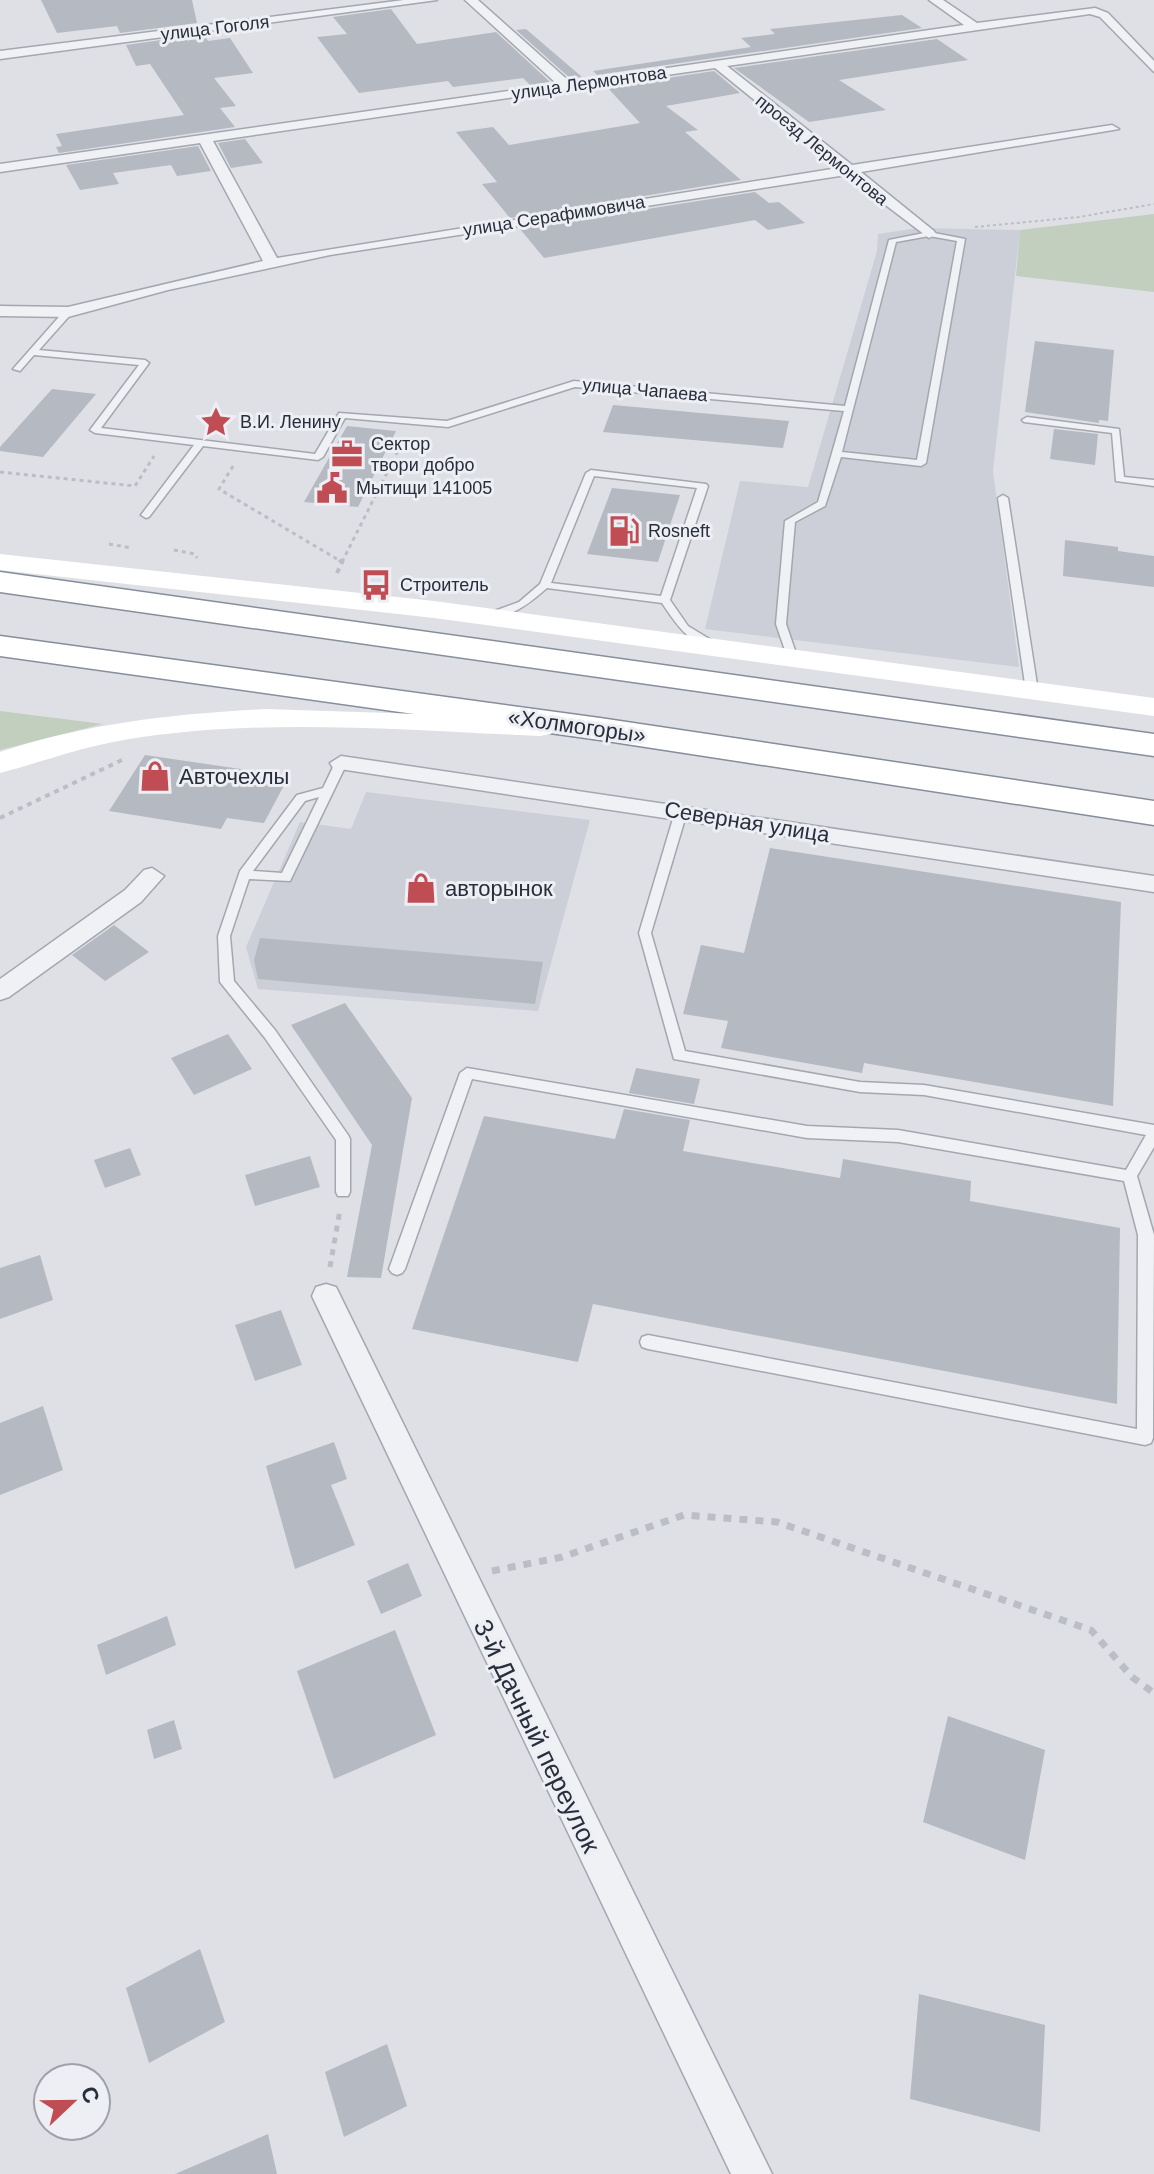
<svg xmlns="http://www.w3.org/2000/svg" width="1154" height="2174" viewBox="0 0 1154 2174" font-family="Arial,sans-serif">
  <rect width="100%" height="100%" fill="#dee0e6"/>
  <path fill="#cccfd7" d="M 918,228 L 1020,230 L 993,471 L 1019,667 L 705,629 L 740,481 L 808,487 L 877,251 L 878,234 Z
    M 366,792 L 590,820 L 538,1011 L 258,989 L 246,947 L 300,822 L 351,829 Z"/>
  <path fill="#c2cfbf" d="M 1154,214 L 1154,292 L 1016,276 L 1020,230 Z
    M 0,711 L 103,724 L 0,750 Z"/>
  <path fill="#b5b9c2" d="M 41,0 L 192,0 L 197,23 L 120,33 L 117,26 L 57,33 Z
    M 391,9 L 417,44 L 496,32 L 550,82 L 530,85 L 523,78 L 453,87 L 448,81 L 359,93 L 317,37 L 347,34 L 333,17 Z
    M 902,15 L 922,28 L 597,75 L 593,71 L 751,47 L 741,38 L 775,34 L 770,29 Z
    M 526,29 L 582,77 L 571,79 L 516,30 Z
    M 204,34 L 208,41 L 230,38 L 253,73 L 214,78 L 236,106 L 220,108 L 235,127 L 59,153 L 56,147 L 62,146 L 56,134 L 184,115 L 150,64 L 136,66 L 126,45 Z
    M 937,39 L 968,60 L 839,80 L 886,110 L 809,122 L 734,68 Z
    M 714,71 L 740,93 L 666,106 L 698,130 L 685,132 L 741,180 L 510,218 L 482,184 L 497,182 L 456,132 L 493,127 L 509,145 L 640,123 L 607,87 Z
    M 245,139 L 263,163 L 231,168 L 218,143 Z
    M 198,146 L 211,171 L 177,176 L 171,165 L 113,173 L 119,184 L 80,190 L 66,165 Z
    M 755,192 L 769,203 L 779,202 L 805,223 L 768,230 L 755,220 L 544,258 L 520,229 Z
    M 1035,341 L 1114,350 L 1108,421 L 1099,420 L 1099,423 L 1025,412 Z
    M 52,389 L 96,394 L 43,457 L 0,451 L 0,447 Z
    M 613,405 L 789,421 L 783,448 L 603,432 Z
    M 347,426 L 396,431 L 358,507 L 304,502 Z
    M 1054,429 L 1098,434 L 1095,465 L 1050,459 Z
    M 612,488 L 680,495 L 658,562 L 587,554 Z
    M 1065,540 L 1118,547 L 1118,551 L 1154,556 L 1154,587 L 1063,576 Z
    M 145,755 L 289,776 L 264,823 L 227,818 L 221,829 L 109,811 Z
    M 770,848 L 1121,902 L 1113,1106 L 864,1063 L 862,1073 L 721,1048 L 728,1021 L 683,1014 L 701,945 L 744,953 Z
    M 114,925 L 149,952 L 105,981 L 72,955 Z
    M 260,938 L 543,962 L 535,1004 L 258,979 L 254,960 Z
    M 345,1003 L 412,1098 L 381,1278 L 347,1277 L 372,1145 L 291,1025 Z
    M 228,1034 L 252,1069 L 194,1095 L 171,1058 Z
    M 636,1068 L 700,1079 L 694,1104 L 629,1093 Z
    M 624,1109 L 690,1120 L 683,1151 L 840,1178 L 843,1159 L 971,1181 L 970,1201 L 1120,1228 L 1117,1404 L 593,1304 L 578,1362 L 412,1329 L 484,1116 L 615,1139 Z
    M 130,1148 L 141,1175 L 105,1188 L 94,1160 Z
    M 310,1156 L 320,1187 L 255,1206 L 245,1175 Z
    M 40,1255 L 53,1300 L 0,1319 L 0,1268 Z
    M 281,1310 L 302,1365 L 255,1381 L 235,1325 Z
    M 43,1406 L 63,1470 L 0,1495 L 0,1423 Z
    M 334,1442 L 347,1479 L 331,1485 L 355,1545 L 295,1569 L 266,1466 Z
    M 408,1563 L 422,1596 L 381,1614 L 367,1581 Z
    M 167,1616 L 176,1645 L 106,1675 L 97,1645 Z
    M 395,1630 L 436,1735 L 334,1779 L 297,1671 Z
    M 948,1716 L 1045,1750 L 1025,1860 L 923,1822 Z
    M 174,1720 L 182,1749 L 154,1759 L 147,1730 Z
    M 200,1949 L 225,2022 L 149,2063 L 126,1988 Z
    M 919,1994 L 1045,2025 L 1040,2132 L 910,2099 Z
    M 387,2044 L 407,2106 L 344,2137 L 325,2072 Z
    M 268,2134 L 277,2174 L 175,2174 Z"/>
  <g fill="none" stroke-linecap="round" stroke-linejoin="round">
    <defs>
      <path id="lane" d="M 929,232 L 965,239 L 926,463 L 921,466 L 841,457 L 825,506 L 795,522 L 786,624 L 798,659 L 793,662 L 788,659 L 776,624 L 785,521 L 818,502 L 844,411 L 575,387 L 448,427 L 345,418 L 323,457 L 318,460 L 203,446 L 149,517 L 146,518 L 141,515 L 194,445 L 95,433 L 90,430 L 139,365 L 34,355 L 20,371 L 13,369 L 65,310 L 71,310 L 71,314 L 39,350 L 145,360 L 149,363 L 101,428 L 315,454 L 339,413 L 447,421 L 574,381 L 845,406 L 889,240 ZM 929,236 L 957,241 L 917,460 L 842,452 L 896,242 Z
        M 1027,417 L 1119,429 L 1124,477 L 1154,480 L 1154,486 L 1116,481 L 1112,433 L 1024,422 L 1022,420 Z
        M 591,470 L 706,484 L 708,486 L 670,600 L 688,626 L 716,643 L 716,647 C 691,648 674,621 662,603 L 547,588 C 530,603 510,619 486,618 L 486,614 L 519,602 L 540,584 L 586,473 ZM 594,476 L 697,488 L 661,596 L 551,583 Z
        M 1003,495 L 1008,498 L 1038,691 L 1032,694 L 1026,691 L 998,498 Z
        M 341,759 L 347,763 L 290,881 L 249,879 L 230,936 L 234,981 L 275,1030 L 348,1135 L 350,1139 L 350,1192 L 348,1196 L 338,1196 L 336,1192 L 336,1140 L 265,1038 L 220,982 L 218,936 L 240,871 L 297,795 L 323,788 L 335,763 ZM 319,797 L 282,873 L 253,871 L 305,801 Z
        M 681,808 L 687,812 L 651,933 L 685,1051 L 860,1082 L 924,1085 L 1154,1125 L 1154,1147 L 1137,1176 L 1154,1235 L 1153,1438 L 1151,1443 L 1145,1445 L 648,1349 L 642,1347 L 640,1342 L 642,1337 L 648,1335 L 1137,1429 L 1138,1235 L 1124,1181 L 898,1142 L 807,1138 L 472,1079 L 405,1269 L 402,1273 L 397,1275 L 392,1273 L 389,1269 L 460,1073 L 467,1068 L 807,1126 L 898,1130 L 1126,1170 L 1146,1135 L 924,1095 L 860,1092 L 674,1059 L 639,933 L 675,812 Z"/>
      <path id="street" d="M 404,0 L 437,0 L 0,59 L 0,51 Z
        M 465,0 L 478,0 L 570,82 L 964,25 L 929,0 L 943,0 L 977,23 L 1095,8 L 1108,13 L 1154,61 L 1154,72 L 1100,17 L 1090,14 L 727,66 L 852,165 L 1112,125 L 1119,129 L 861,172 L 934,231 L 936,234 L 929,238 L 846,175 L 330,255 L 168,290 L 68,317 L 0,316 L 0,306 L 68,307 L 263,261 L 200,143 L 0,172 L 0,164 L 557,84 ZM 715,68 L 838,168 L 277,258 L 213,141 Z
        M 341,756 L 1154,876 L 1154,892 L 333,768 L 330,763 Z
        M 152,868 L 164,876 L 141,902 L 9,997 L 0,1000 L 0,979 L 125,890 L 144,870 Z
        M 326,1284 L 336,1287 L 772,2174 L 731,2174 L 312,1296 L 316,1287 Z"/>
      <path id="highway" d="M 0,572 L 1154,734 L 1154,756 L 0,592 Z
        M 0,636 L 600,718 L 1154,801 L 1154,825 L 600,740 L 0,656 Z"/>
    </defs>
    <use href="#lane" stroke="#a4a7af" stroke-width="3"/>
    <use href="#street" stroke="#a4a7af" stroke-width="3"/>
    <use href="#highway" stroke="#868d9b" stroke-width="3"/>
    <path stroke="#bcbec5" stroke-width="2" stroke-dasharray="3 3" stroke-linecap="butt" d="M 975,227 L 1079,217 L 1154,204"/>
    <path stroke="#bcbec5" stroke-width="3" stroke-dasharray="4 4" stroke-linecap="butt" d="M 233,466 L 219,489 L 342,562
      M 0,472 L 135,486 L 154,456
      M 109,544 L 132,548
      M 174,550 L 195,554 L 197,558
      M 342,562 L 404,439"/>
    <path stroke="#bcbec5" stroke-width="4" stroke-dasharray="5 5" stroke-linecap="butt" d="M 339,560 L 343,563
      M 337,573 L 343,560
      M 0,818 L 122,760"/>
    <path stroke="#bcbec5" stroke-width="5" stroke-dasharray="6 6" stroke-linecap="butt" d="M 330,1267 L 340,1210"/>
    <path stroke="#bcbec5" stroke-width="7" stroke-dasharray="8 8" stroke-linecap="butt" d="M 492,1571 L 562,1557 L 684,1515 L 777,1522 L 1091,1630 L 1132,1677 L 1154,1693"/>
    <use href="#lane" fill="#f0f1f5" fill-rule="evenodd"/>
    <use href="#street" fill="#f0f1f5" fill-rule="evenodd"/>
    <path fill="#fff" fill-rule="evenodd" d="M 0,554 L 434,601 L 1154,698 L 1154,716 L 434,618 L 0,570 Z
      M 266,709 L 540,718 L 551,720 L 555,727 L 551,734 L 540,736 C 403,730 260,717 124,740 C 81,747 42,762 0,773 L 0,752 C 88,723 174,714 266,709 Z"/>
    <use href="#highway" fill="#fff" fill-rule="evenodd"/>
  </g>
  <defs>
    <symbol id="sight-bare" viewBox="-9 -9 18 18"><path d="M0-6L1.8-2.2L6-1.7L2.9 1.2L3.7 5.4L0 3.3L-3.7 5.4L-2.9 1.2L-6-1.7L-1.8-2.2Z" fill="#c04d54" stroke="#edeff4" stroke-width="2.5" paint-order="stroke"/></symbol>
    <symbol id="office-bare" viewBox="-9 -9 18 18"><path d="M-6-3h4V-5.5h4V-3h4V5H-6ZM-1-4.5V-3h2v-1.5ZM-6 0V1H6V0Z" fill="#c04d54" stroke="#edeff4" stroke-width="2.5" paint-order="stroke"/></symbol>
    <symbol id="civic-bare" viewBox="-9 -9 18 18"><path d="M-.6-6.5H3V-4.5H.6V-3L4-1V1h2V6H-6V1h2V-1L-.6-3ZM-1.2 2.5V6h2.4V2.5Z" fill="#c04d54" stroke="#edeff4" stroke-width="2.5" paint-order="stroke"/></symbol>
    <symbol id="fuel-bare" viewBox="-9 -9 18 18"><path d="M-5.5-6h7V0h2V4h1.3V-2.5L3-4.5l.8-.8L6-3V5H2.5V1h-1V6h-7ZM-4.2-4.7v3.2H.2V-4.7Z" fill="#c04d54" stroke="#edeff4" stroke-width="2.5" paint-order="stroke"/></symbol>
    <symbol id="bus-bare" viewBox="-9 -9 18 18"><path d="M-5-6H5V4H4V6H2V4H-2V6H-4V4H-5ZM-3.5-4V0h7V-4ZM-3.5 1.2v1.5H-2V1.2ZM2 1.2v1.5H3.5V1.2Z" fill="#c04d54" stroke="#edeff4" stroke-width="2.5" paint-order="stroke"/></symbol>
    <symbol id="shop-bare" viewBox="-9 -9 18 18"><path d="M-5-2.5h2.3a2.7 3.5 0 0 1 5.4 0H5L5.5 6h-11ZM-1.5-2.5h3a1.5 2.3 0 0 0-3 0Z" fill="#c04d54" stroke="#edeff4" stroke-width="2.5" paint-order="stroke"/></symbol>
  </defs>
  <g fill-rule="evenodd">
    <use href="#sight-bare" x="194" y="400" width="44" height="44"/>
    <use href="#office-bare" x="325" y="432" width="44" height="44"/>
    <use href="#civic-bare" x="310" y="466" width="44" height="44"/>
    <use href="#fuel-bare" x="602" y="509" width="44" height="44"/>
    <use href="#bus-bare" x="354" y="563" width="44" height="44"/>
    <use href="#shop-bare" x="133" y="754" width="44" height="44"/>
    <use href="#shop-bare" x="399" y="866" width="44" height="44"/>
  </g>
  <g text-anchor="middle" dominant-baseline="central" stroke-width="6" stroke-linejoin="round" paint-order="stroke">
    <g font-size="18" fill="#282e3b" stroke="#edeff4">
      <text transform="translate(215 28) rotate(-7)">улица Гоголя</text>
      <text transform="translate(589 83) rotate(-8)">улица Лермонтова</text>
      <text transform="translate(822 150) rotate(39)">проезд Лермонтова</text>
      <text transform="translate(554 216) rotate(-9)">улица Серафимовича</text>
      <text transform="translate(645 390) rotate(5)">улица Чапаева</text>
    </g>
    <g font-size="18" fill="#282e3b" stroke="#edeff4" text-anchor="start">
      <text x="240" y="422">В.И. Ленину</text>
      <text x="371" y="444">Сектор<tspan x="371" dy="21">твори добро</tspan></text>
      <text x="356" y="488">Мытищи 141005</text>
      <text x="648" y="531">Rosneft</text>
      <text x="400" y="585">Строитель</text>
    </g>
    <g font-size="22" fill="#282e3b" stroke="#edeff4">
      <text transform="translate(577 726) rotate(8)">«Холмогоры»</text>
      <text transform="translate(747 822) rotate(9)">Северная улица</text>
    </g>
    <g font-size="22" fill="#282e3b" stroke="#edeff4" text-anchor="start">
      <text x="179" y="776">Авточехлы</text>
      <text x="445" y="888">авторынок</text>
    </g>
    <g font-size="26" fill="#282e3b" stroke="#edeff4">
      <text transform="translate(537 1736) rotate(64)">3-й Дачный переулок</text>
    </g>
  </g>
  <g transform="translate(72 2102) rotate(68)"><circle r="38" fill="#edeff4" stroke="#9ea2aa" stroke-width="2"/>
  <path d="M0-6L14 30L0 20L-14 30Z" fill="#c04d54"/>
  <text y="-12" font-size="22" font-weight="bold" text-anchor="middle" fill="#282e3b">С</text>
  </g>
</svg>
